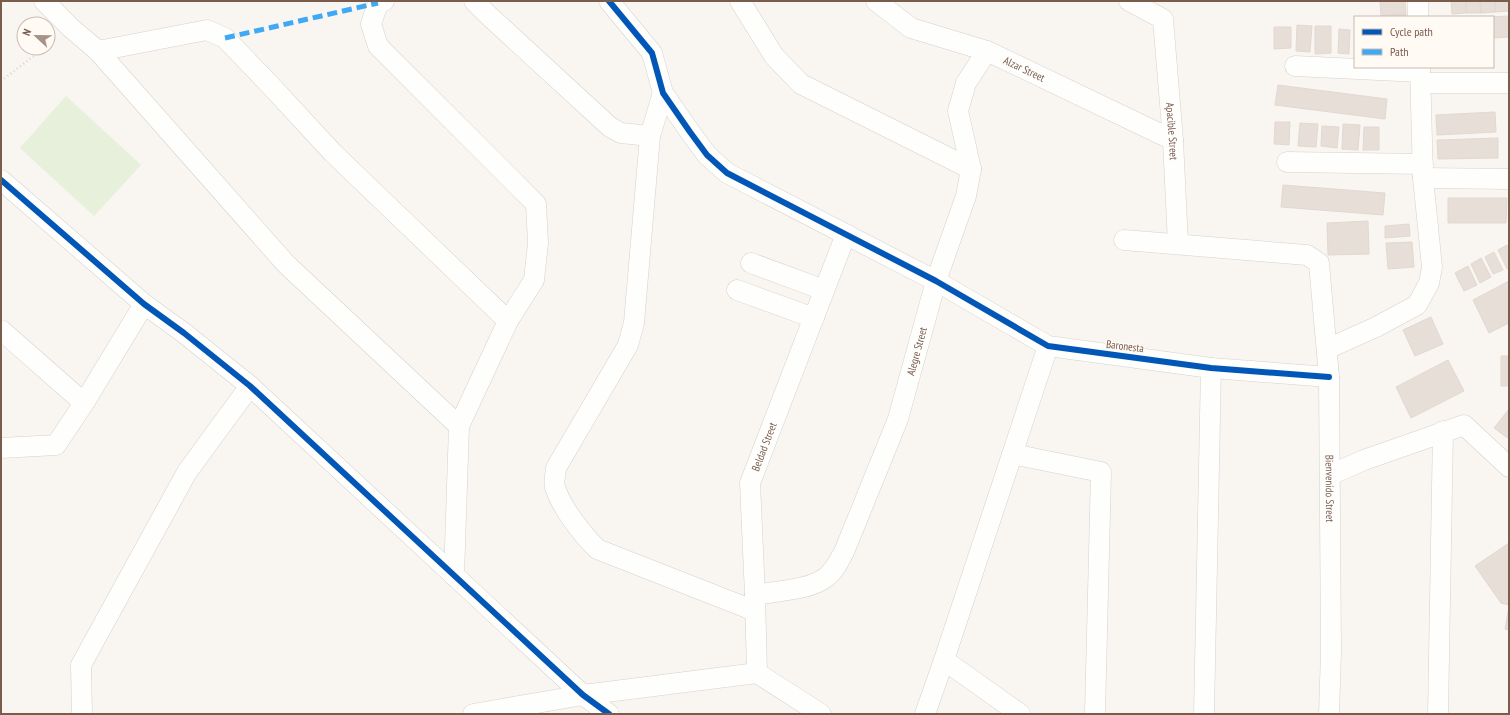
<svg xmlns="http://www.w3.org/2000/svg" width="1510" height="715" viewBox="0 0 1510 715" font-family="'PT Sans Narrow',sans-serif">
  <rect width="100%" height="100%" fill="#f9f5f0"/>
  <path fill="#e7f0db" d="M 66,96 L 141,165 L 94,216 L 20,148 Z"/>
  <path fill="#e6ded7" stroke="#e2d8d2" d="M 1380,1 L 1405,1 L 1406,14 L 1381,16 Z
    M 1451,1 L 1466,1 L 1466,13 L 1452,14 Z
    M 1466,1 L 1480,1 L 1481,13 L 1466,13 Z
    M 1480,1 L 1495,1 L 1495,12 L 1481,13 Z
    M 1495,1 L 1509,1 L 1509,11 L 1495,12 Z
    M 1406,14 L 1406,17 L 1381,17 L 1381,16 Z
    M 1509,16 L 1509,37 L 1493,38 L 1493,17 L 1489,17 Z
    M 1297,25 L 1312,26 L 1310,52 L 1296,51 Z
    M 1315,26 L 1331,26 L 1331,53 L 1315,54 Z
    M 1274,27 L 1291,27 L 1291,48 L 1274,49 Z
    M 1339,29 L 1350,30 L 1349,54 L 1338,53 Z
    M 1278,85 L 1387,99 L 1385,119 L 1275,105 Z
    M 1495,112 L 1496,132 L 1437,135 L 1436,115 Z
    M 1275,122 L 1290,122 L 1289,145 L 1274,144 Z
    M 1300,123 L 1318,124 L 1316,147 L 1298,146 Z
    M 1343,124 L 1360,125 L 1358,150 L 1342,149 Z
    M 1322,126 L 1339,127 L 1337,148 L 1321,146 Z
    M 1364,127 L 1379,127 L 1379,150 L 1363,150 Z
    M 1498,138 L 1498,158 L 1438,159 L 1437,140 Z
    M 1283,185 L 1385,193 L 1383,215 L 1281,207 Z
    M 1448,198 L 1507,198 L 1506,223 L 1448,223 Z
    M 1368,221 L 1369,254 L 1328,255 L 1327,223 Z
    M 1409,224 L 1410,236 L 1385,238 L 1385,226 Z
    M 1412,242 L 1414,267 L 1388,269 L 1386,243 Z
    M 1507,245 L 1509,249 L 1509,268 L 1507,269 L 1498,250 Z
    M 1494,252 L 1503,270 L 1493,274 L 1485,257 Z
    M 1481,258 L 1491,277 L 1480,283 L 1471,264 Z
    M 1468,266 L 1477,285 L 1464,291 L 1455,273 Z
    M 1509,281 L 1509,323 L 1489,333 L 1473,300 Z
    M 1431,317 L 1443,344 L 1415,356 L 1403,330 Z
    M 1501,356 L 1509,356 L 1509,386 L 1501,386 Z
    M 1448,360 L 1464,391 L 1411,418 L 1396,387 Z
    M 1509,409 L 1509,439 L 1494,428 Z
    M 1509,543 L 1509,605 L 1501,603 L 1475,566 Z
    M 1509,607 L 1509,630 L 1505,629 Z"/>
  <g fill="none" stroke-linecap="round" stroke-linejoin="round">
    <defs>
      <g id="minor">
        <path d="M 44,1 L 71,28 L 98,51 L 286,264 L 459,426"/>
        <path d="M 384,1 L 378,3 L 371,24 L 378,46 L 536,204 L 538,243 L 534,280 L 508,321 L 459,426 L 454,576"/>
        <path d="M 474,1 L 488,15 L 610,127 L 621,133 L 650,136"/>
        <path d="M 609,1 L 652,53 L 663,93 L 690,132 L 707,155 L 727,173 L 936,281 L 1048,346 L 1211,368 L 1329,377"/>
        <path d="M 740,1 L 774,56 L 801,84 L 971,169"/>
        <path id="s1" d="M 876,1 L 911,28 L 987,51 L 1173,140"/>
        <path id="s2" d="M 1129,1 L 1163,19 L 1173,140 L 1178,244"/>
        <path d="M 1418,1 L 1418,17"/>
        <path d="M 98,51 L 207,30 L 225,38 L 272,87 L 333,153 L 508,321"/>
        <path d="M 1295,66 L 1420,72"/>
        <path d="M 1421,83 L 1509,83"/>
        <path d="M 663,93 L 650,136 L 634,323 L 628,345 L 556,468 C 556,474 553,481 555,487 C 561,507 582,534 597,549 L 755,611"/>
        <path d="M 1287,162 L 1423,164"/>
        <path d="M 1423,178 L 1509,179"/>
        <path d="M 1,180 L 144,304 L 184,333 L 250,386 L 583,695 L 609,714"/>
        <path id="s3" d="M 1124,240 L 1307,255 L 1319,263 L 1329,377 L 1331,652 L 1329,714"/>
        <path d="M 751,263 L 824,290"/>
        <path d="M 737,290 L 814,318"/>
        <path d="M 1,330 L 84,403"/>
        <path d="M 1327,349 L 1376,327 L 1417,305 L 1429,283 L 1432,267 L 1423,178 L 1420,67"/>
        <path d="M 1,448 L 56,445 L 84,403 L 144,304"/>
        <path d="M 1012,454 L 1101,472 L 1095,714"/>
        <path d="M 1330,475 L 1364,460 L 1464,425 L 1509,467"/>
        <path id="s4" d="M 755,595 C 776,591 809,590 825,578 C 834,572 839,561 844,552 L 898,419 L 936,281 L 966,196 L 971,169 L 958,111 L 966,83 L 987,51"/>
        <path d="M 944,660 L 1020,714"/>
        <path id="s5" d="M 757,673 L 755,595 L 750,483 L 846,234"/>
        <path d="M 82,714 L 81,665 L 187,472 L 250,386"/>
        <path d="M 473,714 L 583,695 L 757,673 L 821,714"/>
        <path d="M 925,714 L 944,660 L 1048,346"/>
        <path d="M 1204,714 L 1211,368"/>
        <path d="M 1438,714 L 1443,431"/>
      </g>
    </defs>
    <use href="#minor" stroke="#d7d1cb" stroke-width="21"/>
    <path stroke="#dcd5d0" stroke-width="2.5" stroke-dasharray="1 3" stroke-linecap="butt" d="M 48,45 L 54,41
      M 1,81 L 44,48"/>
    <use href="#minor" stroke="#fefefd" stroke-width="20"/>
    <path stroke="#3fa9f5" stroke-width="5" stroke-dasharray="10 5" stroke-linecap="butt" d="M 225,38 L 378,3"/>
    <defs>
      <path id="cycleway" d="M 609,1 L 652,53 L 663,93 L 690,132 L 707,155 L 727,173 L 936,281 L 1048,346 L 1211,368 L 1329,377
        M 1,180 L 144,304 L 184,333 L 250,386 L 583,695 L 609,714"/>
    </defs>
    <use href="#cycleway" stroke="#fffaf3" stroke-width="8"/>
    <use href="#cycleway" stroke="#0057b8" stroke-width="6"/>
  </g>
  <g text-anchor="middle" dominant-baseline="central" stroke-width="3" stroke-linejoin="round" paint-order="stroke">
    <g font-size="11" fill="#7a5c4d" stroke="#fffaf3">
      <text stroke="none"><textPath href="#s1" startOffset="165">Alzar Street</textPath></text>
      <text stroke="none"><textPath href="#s2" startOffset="151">Apacible Street</textPath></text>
      <text transform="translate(1125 346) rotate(7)">Baronesta</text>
      <text stroke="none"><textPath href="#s4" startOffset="319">Alegre Street</textPath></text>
      <text stroke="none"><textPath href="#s5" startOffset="229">Beldad Street</textPath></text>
      <text stroke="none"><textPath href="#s3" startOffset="424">Bienvenido Street</textPath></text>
    </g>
  </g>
  <rect width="1510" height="715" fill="none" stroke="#7a5c4d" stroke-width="4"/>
  <rect x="1354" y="16" width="140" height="52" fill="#fffaf3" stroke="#cabbb1"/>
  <rect x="1362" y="29" width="20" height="6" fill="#0057b8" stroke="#cabbb1"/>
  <text x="1390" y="36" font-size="12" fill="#7a5c4d">Cycle path</text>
  <rect x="1362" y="49" width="20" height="6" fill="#3fa9f5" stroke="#cabbb1"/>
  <text x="1390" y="56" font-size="12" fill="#7a5c4d">Path</text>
  <g transform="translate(36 36) rotate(292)"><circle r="19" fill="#fffaf3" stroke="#cabbb1"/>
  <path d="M0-3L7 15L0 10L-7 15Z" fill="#a69286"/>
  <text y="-6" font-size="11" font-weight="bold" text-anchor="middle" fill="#7a5c4d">N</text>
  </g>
</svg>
